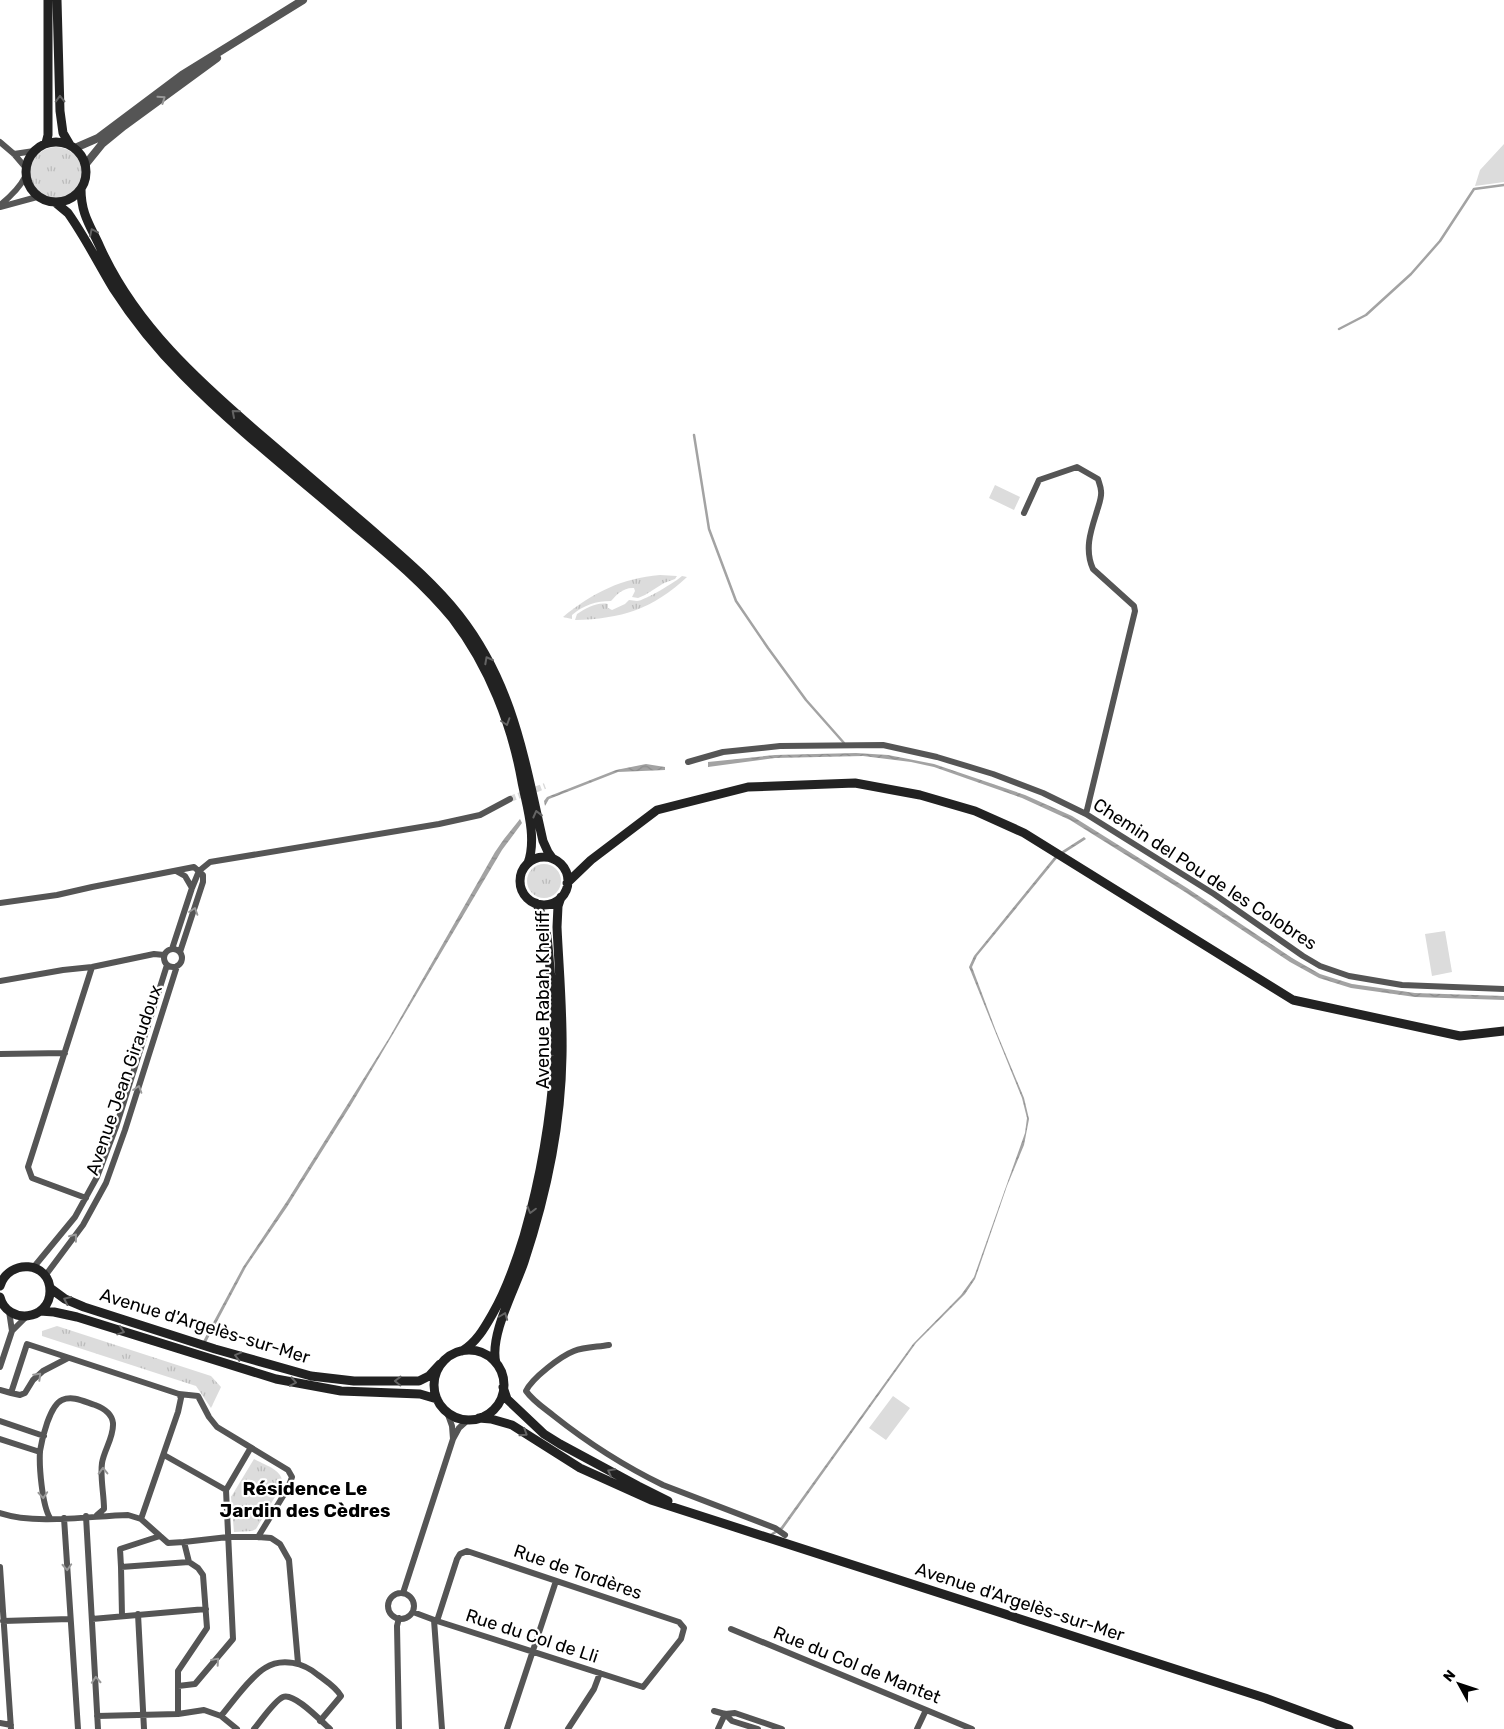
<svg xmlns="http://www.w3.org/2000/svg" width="1504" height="1729" viewBox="0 0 1504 1729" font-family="Rubik,sans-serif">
  <defs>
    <pattern id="grass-tufts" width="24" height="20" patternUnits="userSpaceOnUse" patternTransform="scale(1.25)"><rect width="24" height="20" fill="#dcdcdc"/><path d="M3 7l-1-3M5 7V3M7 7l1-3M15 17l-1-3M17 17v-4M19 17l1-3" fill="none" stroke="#bbb"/></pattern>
    <pattern id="water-waves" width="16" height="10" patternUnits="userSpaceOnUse" patternTransform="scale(1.25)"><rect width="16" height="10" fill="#a3a3a3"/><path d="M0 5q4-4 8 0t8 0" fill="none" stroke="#8b8b8b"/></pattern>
  </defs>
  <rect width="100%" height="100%" fill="#fff"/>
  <path fill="url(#grass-tufts)" d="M30 173a26 26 0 1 1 52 0a26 26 0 1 1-52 0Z
    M 660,575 L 677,576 L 675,579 L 664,583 L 645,595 L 638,598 L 632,597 L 635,591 L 634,588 C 624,587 617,594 611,601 C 596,601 584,605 572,615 L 572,619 L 563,617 C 592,593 622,578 660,575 Z
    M 682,576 L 687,577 C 653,609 621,619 575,620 L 577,614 C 587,608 596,602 608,604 L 608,608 L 612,610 L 625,604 L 629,600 C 632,600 634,601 637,601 C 644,601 677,581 682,576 Z
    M527 881a17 17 0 1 1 34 0a17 17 0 1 1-34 0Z
    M 57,1326 L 211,1376 L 221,1387 L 211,1408 L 196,1386 L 42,1336 L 42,1331 Z
    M 254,1459 C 264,1465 285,1470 282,1485 L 256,1529 L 252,1531 L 234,1532 L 231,1497 Z"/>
  <path fill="#dcdcdc" d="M 1504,144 L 1504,182 L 1475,186 L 1480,170 Z
    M 995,485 L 1020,497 L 1014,510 L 989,498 Z
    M 1445,931 L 1452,972 L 1432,976 L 1425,934 Z
    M 893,1396 L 910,1408 L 886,1440 L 869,1428 Z"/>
  <path fill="url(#water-waves)" d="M 856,753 L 888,755 L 934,764 L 1025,795 L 1072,816 L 1187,888 L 1292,958 L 1320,974 L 1352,984 L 1415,993 L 1504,996 L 1504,1000 L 1415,997 L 1351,988 L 1319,978 L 1290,962 L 1185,892 L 1070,820 L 1022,798 L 934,767 L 911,762 L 863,756 L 775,758 L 708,767 L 708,762 L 775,755 Z
    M 646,764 L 665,767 L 665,770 L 618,772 L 549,799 L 545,806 L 544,801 L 547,797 L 616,770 Z
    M 520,819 L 522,823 L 502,850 L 351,1105 L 287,1207 L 246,1267 L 203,1348 L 200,1347 L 243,1267 L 287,1201 L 389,1038 L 495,852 L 504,839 Z
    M 1084,837 L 1086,839 L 1058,857 L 977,956 L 972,967 L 996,1031 L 1024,1098 L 1029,1119 L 1024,1145 L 1007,1186 L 975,1279 L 965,1294 L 916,1343 L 783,1529 L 773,1535 L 770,1534 L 781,1527 L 913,1344 L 961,1295 L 974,1277 L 1025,1133 L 1027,1118 L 1022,1098 L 969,967 L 974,956 L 1056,855 Z"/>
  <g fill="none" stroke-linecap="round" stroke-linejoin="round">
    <path stroke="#a3a3a3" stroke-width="2.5" d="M 1339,329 L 1366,315 L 1411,274 L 1440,241 L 1474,189 L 1504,185
      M 694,435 L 709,529 L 736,601 L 768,648 L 806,700 L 844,743"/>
    <path stroke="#d9d9d9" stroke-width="6" stroke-dasharray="6 3" stroke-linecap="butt" d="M 510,799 L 545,786"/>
    <path stroke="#555" stroke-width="6" d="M 0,142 L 14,154 L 26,168
      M 14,154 L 34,151
      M 0,205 C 10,197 19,189 25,177
      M 0,207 L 37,197
      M 1024,513 L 1039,480 L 1077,467 L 1098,479 C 1099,483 1101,487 1101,491 C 1102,497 1099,504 1097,511 C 1091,530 1084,549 1093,569 L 1134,606 L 1135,611 L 1086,814
      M 688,762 L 723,752 L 780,746 L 883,745 L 937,757 L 993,774 L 1043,793 L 1086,814 L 1214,894 L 1303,956 L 1320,966 L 1349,976 L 1402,985 L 1504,989
      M 176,871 L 185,876 L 192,888
      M 0,903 L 57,895 L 92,887 L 194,867 L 203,875 L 203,882 L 180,952
      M164 958a9 9 0 1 1 18 0a9 9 0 1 1-18 0Z
      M 172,949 L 192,888 L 199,871 L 210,862 L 439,824 L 480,815 L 510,799
      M 0,981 L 63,970 L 92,967 L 154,954 L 164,955
      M 0,1054 L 65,1053
      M 86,1198 L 32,1178 L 28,1167 L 92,967
      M 33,1268 L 75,1217 L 97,1177 L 116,1127 L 167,965
      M 45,1276 L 83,1225 L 106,1183 L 125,1130 L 177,966
      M 9,1311 L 12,1331
      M 609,1345 C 598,1347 584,1347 574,1351 C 561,1356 532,1378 526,1391 C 533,1401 544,1408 554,1416 C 588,1443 624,1466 663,1485 L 775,1528 L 785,1535
      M 0,1367 L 12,1331 L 26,1317
      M 0,1390 L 11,1393 L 27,1344 L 179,1394 L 181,1398 L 178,1412 L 141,1519
      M 11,1393 L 20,1395 L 25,1393 L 33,1380 L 43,1371 L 68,1358
      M 179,1394 L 198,1396 L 209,1417 L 217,1427 L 288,1470 L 292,1477 L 288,1488 L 258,1537
      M 447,1412 L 452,1426 L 453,1439 L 459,1428 L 469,1419
      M 0,1421 L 44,1436
      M 0,1439 L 40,1452
      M 164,1455 L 226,1490
      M 0,1513 C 36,1525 90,1516 128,1515 L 141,1519 L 168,1543 L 184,1542 L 189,1562 L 198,1568 L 203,1575 L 207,1628 L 178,1671 L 178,1714
      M 86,1516 L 98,1729
      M 50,1518 C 42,1505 39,1466 40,1451 C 42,1438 50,1405 62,1400 C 73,1395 85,1402 95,1405 C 103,1408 112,1414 113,1423 C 114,1437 104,1450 102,1463 C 100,1478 104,1494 104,1509 L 97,1515
      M 64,1518 L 78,1729
      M 184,1542 L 228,1537 L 258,1537 L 271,1538 L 280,1544 L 289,1560 L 298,1663
      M 0,1567 L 11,1729
      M 121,1567 L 120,1549 L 160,1536
      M 403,1593 L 453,1439
      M388 1606a13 13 0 1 1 26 0a13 13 0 1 1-26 0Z
      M 413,1612 L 437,1621 L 643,1687 L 681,1639 L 684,1628 L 679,1622 L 467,1551 L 460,1554 L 457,1559 L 437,1621
      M 138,1614 L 144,1729
      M 122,1616 L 121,1567 L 189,1562
      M 399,1618 L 397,1626 L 399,1729
      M 92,1619 L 206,1609
      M 434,1620 L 442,1729
      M 3,1621 L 70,1619
      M 731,1629 L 972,1729
      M 178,1686 L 195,1684 L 233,1639 L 226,1490 L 250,1449
      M 714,1711 L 725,1714 L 735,1713 L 782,1729
      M 725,1714 L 732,1721 L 758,1729
      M 97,1716 L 178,1714 L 204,1710 L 221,1716 L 237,1729
      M 221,1716 C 232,1703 250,1677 265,1668 C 282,1657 304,1663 318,1675 C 326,1681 336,1687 341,1696 L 320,1721
      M 0,1723 L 11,1725
      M 254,1729 C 261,1721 274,1701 283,1697 C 294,1692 321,1721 330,1729
      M 507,1729 L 556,1581
      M 568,1729 L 594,1689 L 600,1673
      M 718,1729 L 725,1714
      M 917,1729 L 926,1710"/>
    <path stroke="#555" stroke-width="8" d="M 75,148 L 98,138 L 182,75 L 303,0
      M 85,165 L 102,144 L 124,126 L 217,58"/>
    <path stroke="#222" stroke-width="9" d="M 57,0 L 60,111 L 63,133 L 70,145
      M26 172a30 30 0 1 1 60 0a30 30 0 1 1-60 0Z
      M 46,143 L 48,135 L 48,0
      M 81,189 C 81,214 90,225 100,247 C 135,325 199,382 263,437 C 298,467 332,496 367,526 C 399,554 432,581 459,615 C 513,684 524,758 543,841 L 548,852 L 553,859
      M 56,203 L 68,213 C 85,237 98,263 113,288 C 133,319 157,349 183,375 C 237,430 299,478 357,528 C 391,556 425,585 453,619 C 489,666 512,725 522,782 C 527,807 537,838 528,863
      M520 881a24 24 0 1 1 48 0a24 24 0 1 1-48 0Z
      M 567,883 L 591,860 L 657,810 L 748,787 L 855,783 L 920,795 L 975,811 L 1024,833 L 1293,1000 L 1460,1036 L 1504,1031
      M 0,1286 C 9,1258 50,1261 50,1291 C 50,1321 7,1325 0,1297
      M 50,1288 L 65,1299 L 84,1307 L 215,1349 L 311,1376 L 354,1381 L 419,1381 L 429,1376 L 440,1364
      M 40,1311 L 54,1312 L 77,1317 L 276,1379 L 341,1391 L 420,1394 L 437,1399
      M434 1385a35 35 0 1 1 70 0a35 35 0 1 1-70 0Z
      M 462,1351 C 477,1342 485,1327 493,1313 C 507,1289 516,1262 524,1236 C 541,1177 551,1117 555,1056 C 556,1028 553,998 550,969 C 548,947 548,923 536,903
      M 496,1363 C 489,1336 515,1289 524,1262 C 546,1196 561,1126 562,1056 C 563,1013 559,970 557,927 L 558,906 L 561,897
      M 503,1387 L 507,1399 L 544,1434 L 560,1444 L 638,1486 L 668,1501
      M 479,1418 L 491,1419 L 512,1425 L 580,1468 L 651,1500 L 1265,1698 L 1349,1729"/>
  </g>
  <defs><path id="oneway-chevron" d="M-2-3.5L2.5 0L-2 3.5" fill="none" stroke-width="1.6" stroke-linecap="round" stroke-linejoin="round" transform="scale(1.25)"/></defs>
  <g stroke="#646464">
    <use href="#oneway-chevron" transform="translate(60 99) rotate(-91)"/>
    <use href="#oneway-chevron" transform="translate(93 232) rotate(-116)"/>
    <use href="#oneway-chevron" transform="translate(235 413) rotate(-139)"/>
    <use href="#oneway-chevron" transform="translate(488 660) rotate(-118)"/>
    <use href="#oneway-chevron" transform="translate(506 722) rotate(72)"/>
    <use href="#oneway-chevron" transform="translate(537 814) rotate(-104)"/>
    <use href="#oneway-chevron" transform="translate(531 1210) rotate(105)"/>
    <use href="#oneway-chevron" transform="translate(67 1300) rotate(-155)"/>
    <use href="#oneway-chevron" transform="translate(504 1316) rotate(-69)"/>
    <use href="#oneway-chevron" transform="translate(121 1331) rotate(18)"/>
    <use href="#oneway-chevron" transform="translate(238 1356) rotate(-165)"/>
    <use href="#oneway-chevron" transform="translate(398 1381) rotate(-179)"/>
    <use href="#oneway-chevron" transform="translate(293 1382) rotate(11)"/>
    <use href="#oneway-chevron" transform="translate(524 1433) rotate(33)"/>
    <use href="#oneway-chevron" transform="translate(611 1472) rotate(-152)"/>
  </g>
  <g stroke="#999">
    <use href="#oneway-chevron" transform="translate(162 99) rotate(-35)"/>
    <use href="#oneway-chevron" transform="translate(194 911) rotate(-72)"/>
    <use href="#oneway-chevron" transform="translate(138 1089) rotate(-72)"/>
    <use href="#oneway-chevron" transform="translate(74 1237) rotate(-52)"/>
    <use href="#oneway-chevron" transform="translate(38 1376) rotate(-45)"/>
    <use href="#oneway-chevron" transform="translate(103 1471) rotate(-91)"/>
    <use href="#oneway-chevron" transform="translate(43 1495) rotate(86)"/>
    <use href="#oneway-chevron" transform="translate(67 1567) rotate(87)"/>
    <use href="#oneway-chevron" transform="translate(216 1661) rotate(-49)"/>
    <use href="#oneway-chevron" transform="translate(96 1680) rotate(-93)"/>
  </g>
  <g text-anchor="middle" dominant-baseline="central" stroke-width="4.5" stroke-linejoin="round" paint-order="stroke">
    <g font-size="18" fill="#000" stroke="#fff">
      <text transform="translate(1205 874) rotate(33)">Chemin del Pou de les Colobres</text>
      <text transform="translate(543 1000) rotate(-90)">Avenue Rabah Kheliff</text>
      <text transform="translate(124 1080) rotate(-71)">Avenue Jean Giraudoux</text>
      <text transform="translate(205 1326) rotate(17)">Avenue d'Argelès-sur-Mer</text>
      <text transform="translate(578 1572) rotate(19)">Rue de Tordères</text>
      <text transform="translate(1020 1602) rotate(18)">Avenue d'Argelès-sur-Mer</text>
      <text transform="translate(532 1636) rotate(18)">Rue du Col de Lli</text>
      <text transform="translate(857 1665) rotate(22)">Rue du Col de Mantet</text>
    </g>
    <g font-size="19" font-weight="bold" fill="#000" stroke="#fff">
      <text x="305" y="1488">Résidence Le<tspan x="305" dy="22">Jardin des Cèdres</tspan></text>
    </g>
  </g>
  <g transform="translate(1459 1684) rotate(310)" stroke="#ffffff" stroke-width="4" paint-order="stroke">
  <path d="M0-4L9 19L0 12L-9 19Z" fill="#000000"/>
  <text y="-8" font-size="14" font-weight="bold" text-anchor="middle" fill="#000000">N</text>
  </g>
</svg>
